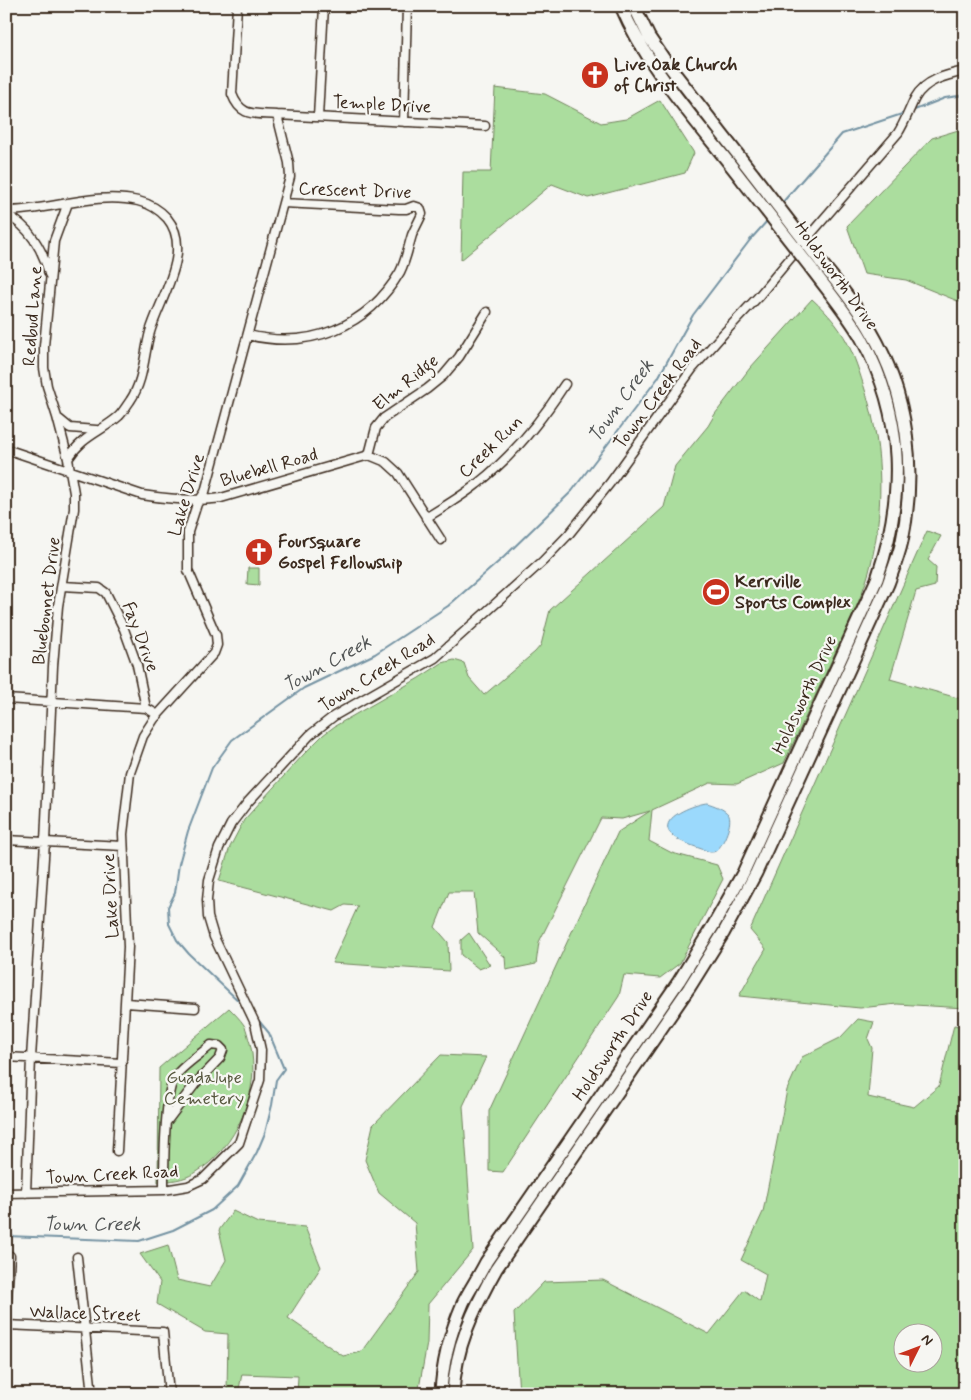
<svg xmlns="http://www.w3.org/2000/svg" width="971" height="1400" viewBox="0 0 971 1400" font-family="Mynerve,sans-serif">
  <rect width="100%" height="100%" fill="#f6f6f2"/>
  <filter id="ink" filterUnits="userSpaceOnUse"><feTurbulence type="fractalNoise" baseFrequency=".02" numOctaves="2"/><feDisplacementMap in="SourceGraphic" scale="10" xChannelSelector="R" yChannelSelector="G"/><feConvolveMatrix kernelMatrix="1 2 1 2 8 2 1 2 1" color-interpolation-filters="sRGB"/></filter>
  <g filter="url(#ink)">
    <path fill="#abdd9e" stroke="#73845e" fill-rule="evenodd" d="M 495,88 L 545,94 L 601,123 L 626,119 L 660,100 L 694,153 L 685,173 L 588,198 L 552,184 L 461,260 L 463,172 L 491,172 Z
      M 965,128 L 965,304 L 906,280 L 864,274 L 847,226 L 932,138 Z
      M 812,299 C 846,330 853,351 866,393 C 884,451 884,514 869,572 C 861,600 847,627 835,653 C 818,690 801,727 784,763 L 737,784 L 710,783 L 652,810 L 649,841 L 672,853 L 717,865 L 723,879 L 680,963 L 660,978 L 624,975 L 619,996 L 503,1172 L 489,1171 L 489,1111 L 618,832 L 650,811 L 622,819 L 601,818 L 539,942 L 536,964 L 506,970 L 505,957 L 478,933 L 474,892 L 449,892 L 435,927 L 448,942 L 449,971 L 332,963 L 358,906 L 345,905 L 334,911 L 219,881 L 230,847 L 244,820 L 304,754 L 323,735 L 335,726 L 419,678 L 442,663 L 454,660 L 464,663 L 469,678 L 484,695 L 535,652 L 541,645 L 550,610 L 664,507 L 675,466 L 708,426 L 715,414 L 750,368 Z
      M 927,531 L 941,536 L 928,560 L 936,567 L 935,586 L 916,591 L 890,679 L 965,700 L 965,1008 L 897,1004 L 860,1008 L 739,996 L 766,949 L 750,930 Z
      M 248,568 L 259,568 L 259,585 L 247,584 Z
      M 469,933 L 490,965 L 479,969 L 461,955 L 461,940 Z
      M 229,1008 C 234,1013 240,1019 244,1025 C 247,1030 248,1038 250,1043 C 262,1090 236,1149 195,1173 C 183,1180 171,1181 158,1182 L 159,1068 Z
      M 858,1019 L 874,1022 L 868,1039 L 872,1048 L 868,1097 L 914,1107 L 939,1086 L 954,1025 L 965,1027 L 965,1394 L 519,1394 L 514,1313 L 544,1282 L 603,1280 L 709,1334 L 744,1290 L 760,1302 L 766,1274 L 741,1260 L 763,1212 L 787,1090 L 802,1057 L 840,1038 ZM 904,1332 L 934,1332 L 934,1362 L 904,1362 Z
      M 441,1055 L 486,1057 L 463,1106 L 473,1250 L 428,1304 L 427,1343 L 418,1394 L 297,1394 L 298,1376 L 242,1374 L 239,1389 L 227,1392 L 228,1334 L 205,1332 L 157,1304 L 160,1282 L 140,1254 L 168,1245 L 177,1280 L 210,1287 L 226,1260 L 219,1230 L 233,1211 L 258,1223 L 305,1227 L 321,1267 L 288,1318 L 343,1356 L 361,1352 L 419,1272 L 415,1223 L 379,1193 L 365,1160 L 373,1125 Z"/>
    <path fill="#9bd9fc" stroke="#7593a3" d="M 707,803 C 714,805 724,809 728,814 C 734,821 723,845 717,850 C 714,852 714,852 710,852 C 700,848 681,843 673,836 C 653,819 695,804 707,803 Z"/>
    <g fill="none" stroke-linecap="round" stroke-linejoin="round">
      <path stroke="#7593a3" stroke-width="2" d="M 912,111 L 945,98 L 965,95
        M 782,203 L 842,134 L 905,113
        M 243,1005 L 189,954 L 177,940 L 169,924 L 168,907 L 175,893 L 179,864 L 188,831 L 212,768 L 232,740 L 304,688 L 375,654 L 448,606 L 504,557 L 572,491 L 658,378 L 693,315 L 750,240 L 768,220
        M 6,1236 L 139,1241 L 173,1230 L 212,1210 L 238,1186 L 257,1152 L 265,1133 L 272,1105 L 276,1080 L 284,1069 L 269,1033 L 254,1015"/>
      <defs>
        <path id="minor" d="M 277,115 L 485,126
          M 318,117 L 324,6
          M 404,122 L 407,6
          M 6,211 C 49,211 95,191 138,201 C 150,204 159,209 167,218 C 194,250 160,298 150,332 C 144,354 144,381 130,401 C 127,405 123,412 119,416 C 101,432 82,436 68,459 L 74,493 L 74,509 L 58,606 L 53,666 L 45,842 L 31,1058 L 26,1193
          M 6,215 C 29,225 43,250 49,274
          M 248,335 C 309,350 368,327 400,272 C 406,260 408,248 412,235 C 415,228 419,221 422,214 L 420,208 L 414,206 L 406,209 L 399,209 L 283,203
          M 59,419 L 70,428 L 96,430
          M 6,449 L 142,495 C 168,499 196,502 221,498 L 369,455 L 386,462 L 398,473 L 441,540
          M 369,455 L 376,428 L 384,418 L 427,389 L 443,376 L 459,357 L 487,312
          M 68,459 L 57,417 L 47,386 L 44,368 L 44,346 L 54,241 L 68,203
          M 426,518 C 443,507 461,497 477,484 C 512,457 541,421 565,384
          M 62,586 L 99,588 L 106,593 L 124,629 L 137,665 L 146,708
          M 6,699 L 146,708 L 158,715
          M 6,840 L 123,846
          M 126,1003 L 195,1008
          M 6,1057 L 122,1063
          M 117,1151 L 128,947 L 123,834 L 130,773 L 143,736 L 154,719 L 214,653 L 217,645 L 216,635 L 188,570 L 188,532 L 197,504 L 205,492 L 290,177 L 289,163 L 277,115 C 255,113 241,118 232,94 L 237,6
          M 164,1190 C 164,1167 164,1096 174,1078 C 180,1067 201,1054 211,1045 L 219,1046 L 223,1050 L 220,1058 L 195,1084 L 167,1121
          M 6,1193 L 164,1190 L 188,1186 L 203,1179 L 239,1143 L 260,1080 L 261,1050 L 255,1023 L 214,937 L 208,917 L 207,900 L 209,880 L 219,848 L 231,824 L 248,802 L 310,735 L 334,716 L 435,658 L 543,561 L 569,534 L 610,483 L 693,368 L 724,333 L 758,297 L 802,244 L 898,133 C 905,122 909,110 915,98 C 925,80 946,75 965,71
          M 77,1257 L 92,1394
          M 6,1312 L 10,1256
          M 6,1325 L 163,1332 L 169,1394"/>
        <path id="secondary" d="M 621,6 C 648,70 701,126 743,181
          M 634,6 L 649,37 L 666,62 L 753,174
          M 441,1394 C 442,1363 451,1331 463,1303 C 470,1289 479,1276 486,1262 L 679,981 L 713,926 L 743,873 L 877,579 C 905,496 905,418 862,339 C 848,314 828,291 811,268
          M 453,1394 C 455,1347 474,1308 496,1269 L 689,988 L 724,932 L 756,873 L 888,584 C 893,570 899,555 902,541 C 917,470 908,394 871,331 C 857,306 838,284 820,261"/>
      </defs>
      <use href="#minor" stroke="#3b2a1e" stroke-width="11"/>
      <use href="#secondary" stroke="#3b2a1e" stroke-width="15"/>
      <use href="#minor" stroke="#f6f6f2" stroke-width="8"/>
      <use href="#secondary" stroke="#f6f6f2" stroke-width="11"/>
      <defs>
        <path id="secondary-bridge" d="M 753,174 L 820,261
          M 743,181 L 811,268"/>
      </defs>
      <use href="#secondary-bridge" stroke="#3b2a1e" stroke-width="15" stroke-linecap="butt"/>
      <use href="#secondary-bridge" stroke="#f6f6f2" stroke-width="11"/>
    </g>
  </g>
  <defs>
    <symbol id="church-disc" viewBox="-11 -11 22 22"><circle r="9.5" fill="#c8321e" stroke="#f6f6f2"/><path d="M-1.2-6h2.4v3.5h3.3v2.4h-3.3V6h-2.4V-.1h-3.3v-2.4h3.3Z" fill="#fff"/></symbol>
    <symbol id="stadium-disc" viewBox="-11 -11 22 22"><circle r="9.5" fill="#c8321e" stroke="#f6f6f2"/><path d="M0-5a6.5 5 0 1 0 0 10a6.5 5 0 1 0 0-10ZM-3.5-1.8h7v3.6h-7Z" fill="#fff"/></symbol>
  </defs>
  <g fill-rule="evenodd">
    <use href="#church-disc" x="579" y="59" width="32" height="32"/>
    <use href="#church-disc" x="243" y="536" width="32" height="32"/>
    <use href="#stadium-disc" x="700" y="576" width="32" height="32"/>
  </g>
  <g text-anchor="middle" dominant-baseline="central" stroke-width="4.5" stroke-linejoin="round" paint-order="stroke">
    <g font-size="18" font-weight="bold" fill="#3b2a1e" stroke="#f6f6f2" text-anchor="start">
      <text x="614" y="65">Live Oak Church<tspan x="614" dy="21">of Christ</tspan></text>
      <text x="278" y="542">Foursquare<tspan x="278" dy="21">Gospel Fellowship</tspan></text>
      <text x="735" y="582">Kerrville<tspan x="735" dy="21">Sports Complex</tspan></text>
    </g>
    <g font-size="18" fill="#3b2a1e" stroke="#f6f6f2">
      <text transform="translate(382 105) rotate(3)">Temple Drive</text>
      <text transform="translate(355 191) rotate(2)">Crescent Drive</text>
      <text transform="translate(836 276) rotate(54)">Holdsworth Drive</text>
      <text transform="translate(33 316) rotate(-86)">Redbud Lane</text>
      <text transform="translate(406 383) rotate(-39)">Elm Ridge</text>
      <text transform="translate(658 394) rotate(-53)">Town Creek Road</text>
      <text transform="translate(491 447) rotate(-44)">Creek Run</text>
      <text transform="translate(269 468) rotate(-16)">Bluebell Road</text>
      <text transform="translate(187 495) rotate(-73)">Lake Drive</text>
      <text transform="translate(47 601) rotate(-83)">Bluebonnet Drive</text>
      <text transform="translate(140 637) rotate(69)">Fay Drive</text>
      <text transform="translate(377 673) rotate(-32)">Town Creek Road</text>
      <text transform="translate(805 695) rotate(-65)">Holdsworth Drive</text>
      <text transform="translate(111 896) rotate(-93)">Lake Drive</text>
      <text transform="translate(613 1046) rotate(-56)">Holdsworth Drive</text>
      <text transform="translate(112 1175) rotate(-3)">Town Creek Road</text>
      <text transform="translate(85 1314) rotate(2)">Wallace Street</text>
    </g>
    <g font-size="18" fill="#57573e" stroke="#f6f6f2">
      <text x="204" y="1078">Guadalupe<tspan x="204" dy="21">Cemetery</tspan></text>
    </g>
    <g font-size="19" font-style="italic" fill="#535656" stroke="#f6f6f2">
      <text transform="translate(621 401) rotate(-54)">Town Creek</text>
      <text transform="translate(327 664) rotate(-29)">Town Creek</text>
      <text x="92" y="1224">Town Creek</text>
    </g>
  </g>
  <rect width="971" height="1400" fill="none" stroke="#f6f6f2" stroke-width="25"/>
  <rect x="12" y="12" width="946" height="1375" fill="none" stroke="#3b2a1e" stroke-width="2" filter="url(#ink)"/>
  <g transform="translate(918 1348) rotate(48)"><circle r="24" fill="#f6f6f2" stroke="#aba49d"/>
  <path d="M0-4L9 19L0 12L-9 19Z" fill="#c8321e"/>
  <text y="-8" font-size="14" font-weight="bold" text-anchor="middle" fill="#3b2a1e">N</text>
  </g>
</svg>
